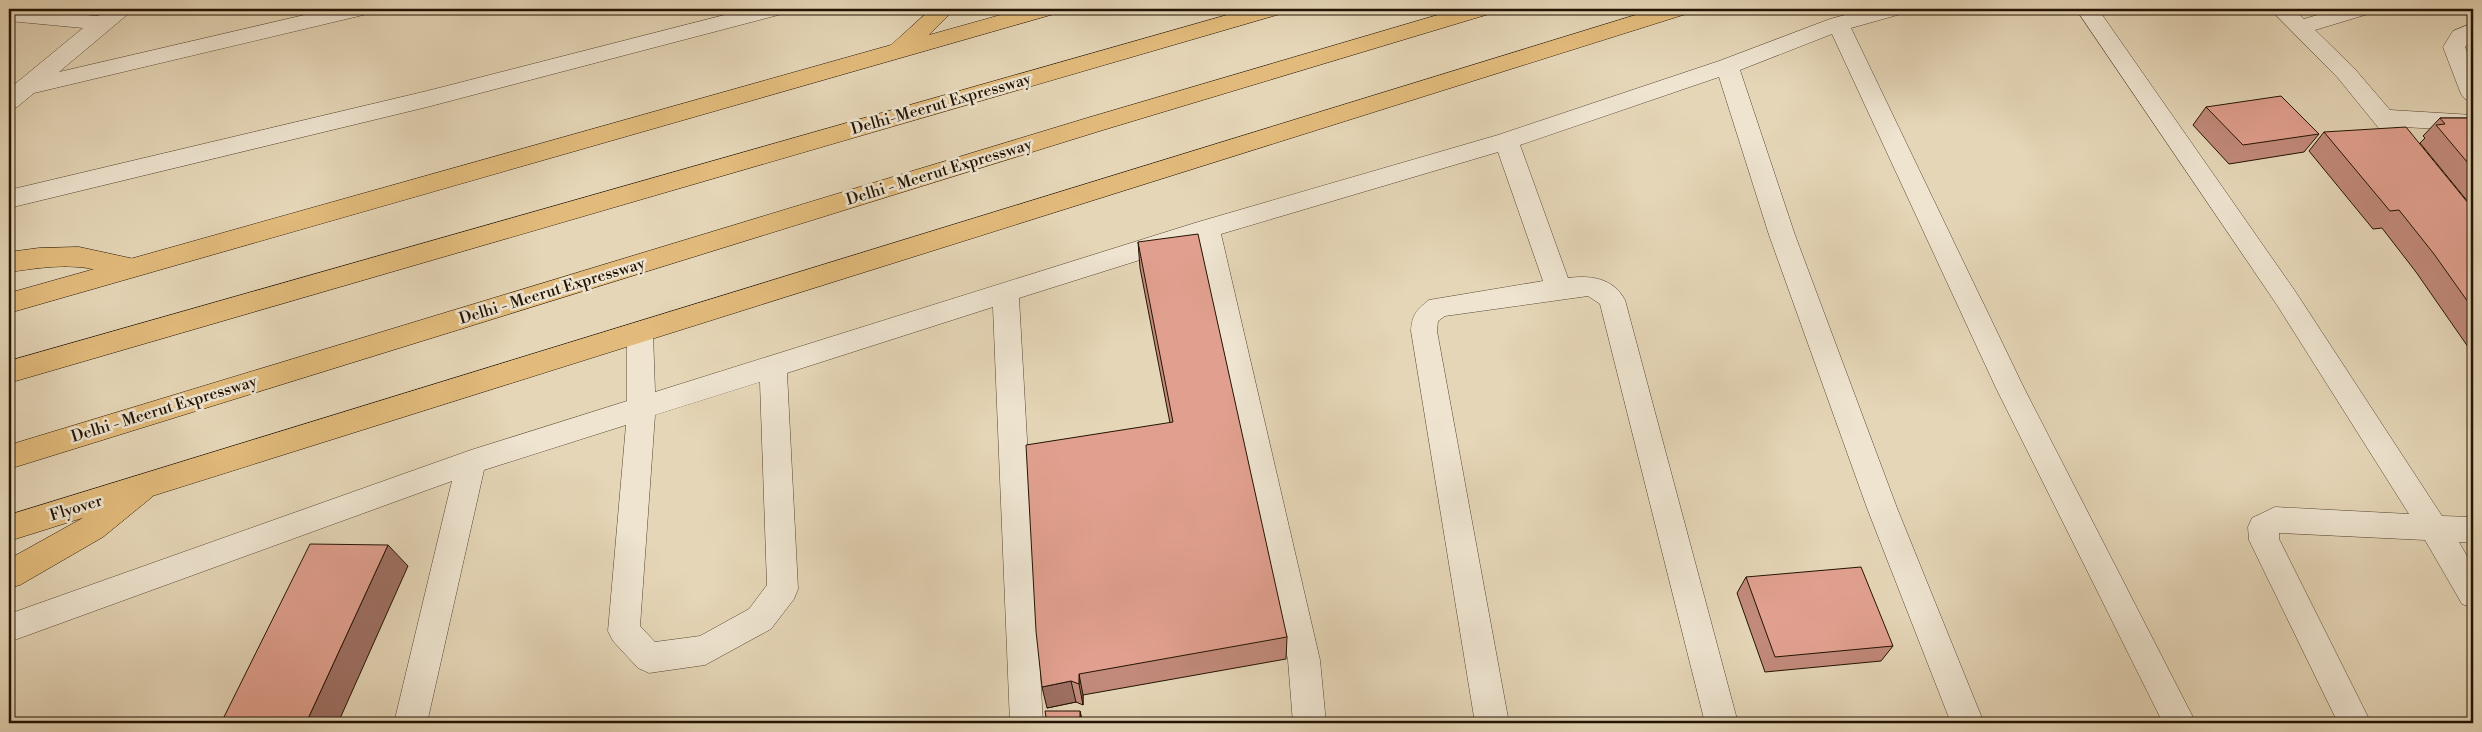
<svg xmlns="http://www.w3.org/2000/svg" width="2482" height="732" viewBox="0 0 2482 732" font-family="'Libre Bodoni',serif">
  <rect width="100%" height="100%" fill="#e5d6b7"/>
  <filter id="stains"><feTurbulence type="fractalNoise" baseFrequency=".004" numOctaves="4"/><feColorMatrix values="0 0 0 0 .2 0 0 0 0 .09 0 0 0 0 .02 0 0 0 .5 -.17"/></filter>
  <radialGradient id="worn" r=".72"><stop offset=".6" stop-color="#630" stop-opacity="0"/><stop offset="1" stop-color="#630" stop-opacity=".3"/></radialGradient>
  <g fill="none" stroke-linecap="round" stroke-linejoin="round">
    <defs>
      <path id="minor" d="M 9,9 L 98,16 L 107,9 L 131,9 L 128,14 L 59,72 L 330,9 L 370,9 L 367,14 L 359,16 L 34,93 L 17,107 L 9,109 L 9,89 L 83,28 L 9,21 Z
        M 748,9 L 785,9 L 782,14 L 427,107 L 9,208 L 9,190 L 427,91 Z
        M 1868,9 L 1904,9 L 1901,14 L 1851,28 L 2024,388 L 2196,723 L 2163,723 L 1996,388 L 1832,34 L 1740,70 L 1795,235 L 1897,508 L 1984,723 L 1951,723 L 1867,508 L 1769,235 L 1719,77 L 1520,145 L 1568,278 C 1591,275 1613,278 1625,300 L 1738,723 L 1705,723 L 1600,304 L 1588,296 L 1445,316 L 1438,321 L 1437,331 L 1509,723 L 1475,723 L 1411,331 C 1412,315 1416,310 1429,300 L 1543,281 L 1498,152 L 1221,234 L 1320,660 L 1326,723 L 1293,723 L 1288,660 L 1197,242 L 1019,298 L 1043,723 L 1010,723 L 993,307 L 787,373 L 798,589 L 794,599 L 771,629 L 705,665 L 649,673 L 638,668 L 613,641 L 608,631 L 626,425 L 484,470 L 427,723 L 394,723 L 452,481 L 9,642 L 9,614 L 471,450 L 627,401 L 627,333 L 630,326 L 640,323 L 650,326 L 653,333 L 655,392 L 1198,222 L 1498,135 L 1719,61 L 1830,19 ZM 760,382 L 767,585 L 749,609 L 700,636 L 655,642 L 640,626 L 655,415 Z
        M 2076,9 L 2098,9 L 2295,291 L 2442,516 L 2473,517 L 2473,543 L 2459,542 L 2473,567 L 2473,608 L 2462,604 L 2425,540 L 2279,533 L 2279,539 L 2371,723 L 2338,723 L 2249,540 L 2248,527 L 2252,518 L 2275,507 L 2409,514 L 2277,305 Z
        M 2270,9 L 2294,9 L 2304,19 L 2337,9 L 2371,9 L 2368,14 L 2315,30 L 2354,68 L 2390,110 L 2473,115 L 2473,131 L 2404,127 L 2428,157 L 2425,163 L 2416,165 L 2407,163 L 2338,78 Z
        M 2473,23 L 2473,39 L 2465,47 L 2473,66 L 2473,102 L 2465,99 L 2461,94 L 2443,47 L 2453,31 Z"/>
      <path id="major" d="M 79,247 L 139,260 L 143,267 L 139,274 C 120,280 99,268 78,267 C 55,265 32,269 9,272 L 9,252 L 39,248 Z
        M 142,476 L 152,479 L 157,488 L 152,497 L 103,537 L 20,585 L 9,588 L 9,559 L 81,519 L 132,479 Z"/>
      <path id="highway" d="M 931,9 L 955,9 L 929,35 L 1022,9 L 1057,9 L 1054,14 L 9,313 L 9,293 L 891,45 Z
        M 1248,9 L 1283,9 L 1280,14 L 9,383 L 9,361 Z
        M 1458,9 L 1492,9 L 1489,14 L 1103,130 L 9,469 L 9,445 L 1087,118 Z
        M 1655,9 L 1689,9 L 1686,14 L 9,541 L 9,515 Z"/>
    </defs>
    <use href="#minor" stroke="#54442f" stroke-width="1"/>
    <use href="#major" stroke="#231302" stroke-width="1"/>
    <use href="#highway" stroke="#231302" stroke-width="1"/>
    <use href="#minor" fill="#eee4d0" fill-rule="evenodd"/>
    <use href="#major" fill="#e2bb7c" fill-rule="evenodd"/>
    <use href="#highway" fill="#e2bb7c" fill-rule="evenodd"/>
  </g>
  <path fill="#c28a7b" stroke="#231302" d="M 45,9 L 98,9 L 93,14 Z
    M 2206,107 L 2319,134 L 2304,152 L 2229,164 L 2193,125 Z
    M 2440,118 L 2473,118 L 2473,208 L 2420,143 L 2425,138 L 2423,136 Z
    M 2324,132 L 2473,209 L 2473,354 L 2416,272 L 2382,228 L 2373,229 L 2309,151 Z
    M 1138,242 L 1287,637 L 1286,659 L 1083,695 L 1083,705 L 1076,702 L 1047,708 L 1170,423 L 1140,268 Z
    M 1746,577 L 1893,646 L 1881,661 L 1765,672 L 1737,593 Z"/>
  <path fill="#9e7064" stroke="#231302" d="M 89,9 L 98,9 L 93,14 Z
    M 388,545 L 408,566 L 338,723 L 306,723 Z
    M 1079,674 L 1083,695 L 1083,705 L 1079,684 Z
    M 1071,681 L 1076,702 L 1047,708 L 1042,687 Z
    M 1080,711 L 1083,723 L 1080,723 Z"/>
  <path fill="#e1a08f" stroke="#231302" d="M 2281,96 L 2319,134 L 2243,145 L 2206,107 Z
    M 2440,118 L 2473,118 L 2473,169 L 2436,125 L 2445,124 Z
    M 2406,127 L 2473,209 L 2473,309 L 2434,254 L 2399,210 L 2390,211 L 2324,132 Z
    M 1198,234 L 1287,637 L 1079,674 L 1079,684 L 1071,681 L 1042,687 L 1036,631 L 1026,445 L 1173,422 L 1138,242 Z
    M 310,544 L 388,545 L 306,723 L 221,723 Z
    M 1861,567 L 1893,646 L 1775,657 L 1746,577 Z
    M 1045,711 L 1080,711 L 1080,723 L 1047,723 Z"/>
  <g text-anchor="middle" dominant-baseline="central" stroke-width="5" stroke-linejoin="round" paint-order="stroke">
    <g font-size="16" fill="#231302" stroke="#eee4d0">
      <text transform="translate(941 104) rotate(-16)">Delhi-Meerut Expressway</text>
      <text transform="translate(939 172) rotate(-17)">Delhi - Meerut Expressway</text>
      <text transform="translate(552 291) rotate(-17)">Delhi - Meerut Expressway</text>
      <text transform="translate(164 409) rotate(-17)">Delhi - Meerut Expressway</text>
      <text transform="translate(76 508) rotate(-17)">Flyover</text>
    </g>
  </g>
  <rect width="2482" height="732" fill="none" stroke="#e5d6b7" stroke-width="30"/>
  <rect x="10" y="10" width="2462" height="712" fill="none" stroke="#231302" stroke-width="2.5"/>
  <rect x="15" y="15" width="2452" height="702" fill="none" stroke="#231302"/>
  <rect width="100%" height="100%" filter="url(#stains)"/>
  <rect width="100%" height="100%" fill="url(#worn)"/>
</svg>
